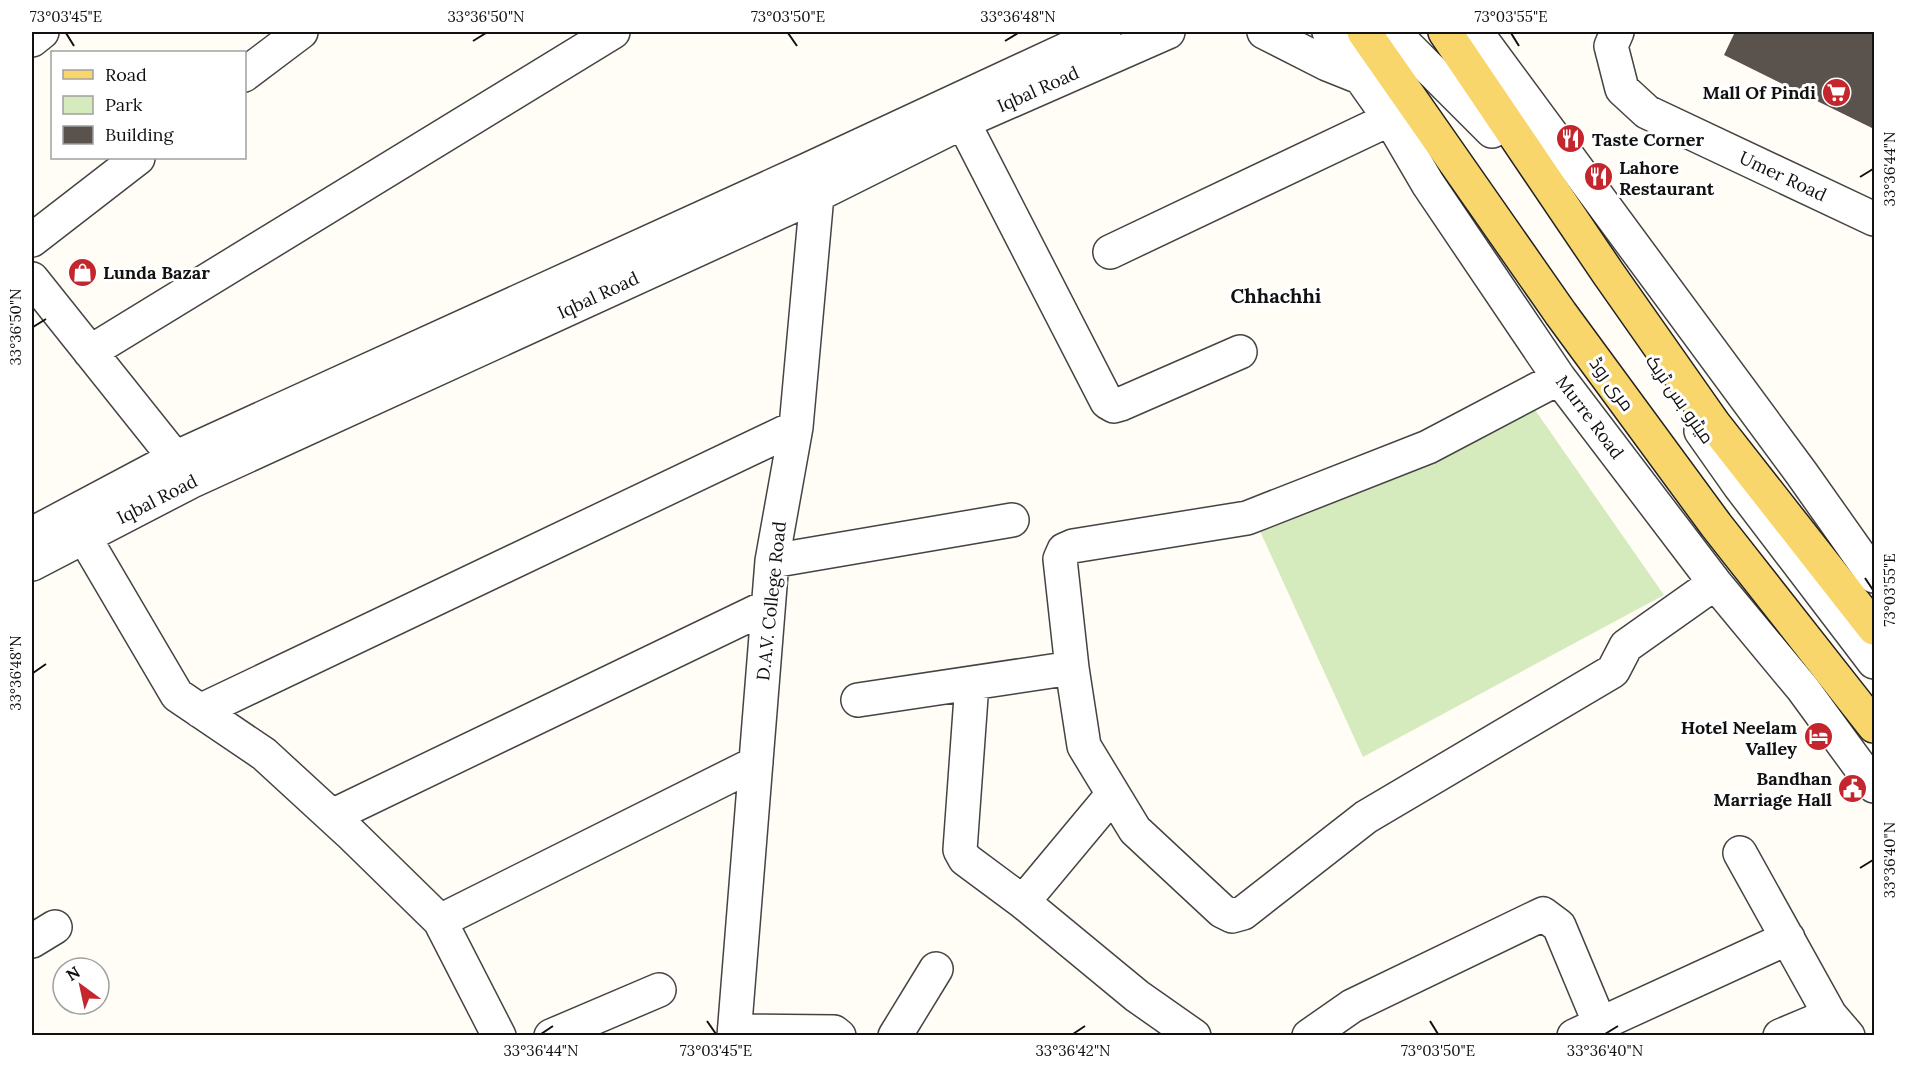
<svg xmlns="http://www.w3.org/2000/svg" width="1906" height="1067" viewBox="0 0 1906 1067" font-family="Lora,Cairo,serif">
  <rect width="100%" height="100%" fill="#fffdf5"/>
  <path fill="#d5ebbd" d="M 1533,407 L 1664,595 L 1363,757 L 1259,529 Z"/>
  <path fill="#5a524d" d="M 1735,32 L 1874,32 L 1874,129 L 1724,55 Z"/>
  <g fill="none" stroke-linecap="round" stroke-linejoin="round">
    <defs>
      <path id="minor" d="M 1264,32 L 1327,64 L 1362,78
        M 1329,32 L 1390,119 L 1428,184 L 1559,378 L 1715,583 L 1803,689 L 1874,786
        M 1393,32 L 1492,131
        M 1476,32 L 1802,474 L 1874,576
        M 1617,32 L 1611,46 L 1622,89 L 1647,112 L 1874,219
        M 32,40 L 42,32
        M 244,75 L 301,32
        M 963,122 L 1107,402 L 1114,406 L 1121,404 L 1240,352
        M 32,240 L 138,158
        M 1110,252 L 1390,119
        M 32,279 L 175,458
        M 90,352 L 613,32
        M 1559,378 L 1428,447 L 1247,518 L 1073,546 L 1064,550 L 1060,559 L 1072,668 L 1084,746 L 1135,830 L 1222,911 L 1232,916 L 1243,913 L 1366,817 L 1613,671 L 1626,646 L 1715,583
        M 1701,431 L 1739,485 L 1874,662
        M 73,518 L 177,695 L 264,754 L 350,833 L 440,921 L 499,1036
        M 32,534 L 175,458 L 807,170 L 1104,32
        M 772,561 L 1012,520
        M 32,564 L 190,482 L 817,195 L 963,122 L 1168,32
        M 972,683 L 960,850 L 965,859 L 1023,902 L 1137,996 L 1194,1036
        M 858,700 L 1072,668
        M 200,711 L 796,427
        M 332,816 L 768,606
        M 1740,853 L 1830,1015 L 1848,1036
        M 1023,902 L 1113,794
        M 440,921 L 756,763
        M 32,941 L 55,927
        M 735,1031 L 834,1032 L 839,1036
        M 551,1036 L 659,990
        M 734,1036 L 772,561 L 796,427 L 817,195 L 810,179
        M 895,1036 L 936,969
        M 1309,1036 L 1352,1006 L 1543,914 L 1559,926 L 1600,1024
        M 1574,1036 L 1788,938
        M 1780,1036 L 1830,1015"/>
      <path id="major" d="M 1364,32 L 1561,314 L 1716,525 L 1874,726
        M 1445,32 L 1608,273 L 1714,424 L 1874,628"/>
    </defs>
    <use href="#minor" stroke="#444" stroke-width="36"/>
    <use href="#major" stroke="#222" stroke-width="36"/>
    <use href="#minor" stroke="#fff" stroke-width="33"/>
    <use href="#major" stroke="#f9d66b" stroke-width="33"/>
  </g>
  <path fill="none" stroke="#111" stroke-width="2" d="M 66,33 L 74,46M 788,33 L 797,46M 1511,33 L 1519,46M 473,41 L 486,33M 1005,41 L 1018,33M 1860,177 L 1873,169M 33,327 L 46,319M 1865,578 L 1873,590M 33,673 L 46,664M 1860,868 L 1873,860M 707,1021 L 716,1034M 1430,1021 L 1438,1034M 541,1034 L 553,1026M 1073,1034 L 1085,1026M 1605,1034 L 1618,1026"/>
  <defs>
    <symbol id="supermarket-disc" viewBox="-11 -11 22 22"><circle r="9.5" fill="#c4262e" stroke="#fff"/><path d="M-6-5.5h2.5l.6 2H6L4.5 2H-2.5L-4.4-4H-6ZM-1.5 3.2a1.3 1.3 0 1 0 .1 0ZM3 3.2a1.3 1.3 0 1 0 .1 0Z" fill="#fff"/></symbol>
    <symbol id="restaurant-disc" viewBox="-11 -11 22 22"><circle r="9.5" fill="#c4262e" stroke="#fff"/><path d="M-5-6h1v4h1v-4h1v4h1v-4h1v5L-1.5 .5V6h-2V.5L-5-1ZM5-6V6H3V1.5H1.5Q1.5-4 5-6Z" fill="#fff"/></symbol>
    <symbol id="shop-disc" viewBox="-11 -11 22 22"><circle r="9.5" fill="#c4262e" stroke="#fff"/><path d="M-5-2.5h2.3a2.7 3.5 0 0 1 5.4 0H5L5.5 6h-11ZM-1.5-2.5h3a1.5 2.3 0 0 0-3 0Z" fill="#fff"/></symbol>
    <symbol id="hotel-disc" viewBox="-11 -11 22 22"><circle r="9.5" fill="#c4262e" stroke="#fff"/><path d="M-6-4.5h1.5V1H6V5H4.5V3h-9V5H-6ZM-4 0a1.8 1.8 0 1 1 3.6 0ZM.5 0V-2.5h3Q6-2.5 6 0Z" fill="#fff"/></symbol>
    <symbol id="civic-disc" viewBox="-11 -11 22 22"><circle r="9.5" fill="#c4262e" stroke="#fff"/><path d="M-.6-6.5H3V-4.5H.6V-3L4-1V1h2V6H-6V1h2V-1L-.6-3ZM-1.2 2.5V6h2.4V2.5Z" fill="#fff"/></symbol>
  </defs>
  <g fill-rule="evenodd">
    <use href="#supermarket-disc" x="1820" y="76" width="33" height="33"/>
    <use href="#restaurant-disc" x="1554" y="122" width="33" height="33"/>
    <use href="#restaurant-disc" x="1582" y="160" width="33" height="33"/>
    <use href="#shop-disc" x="66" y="256" width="33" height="33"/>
    <use href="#hotel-disc" x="1802" y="720" width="33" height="33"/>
    <use href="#civic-disc" x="1836" y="772" width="33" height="33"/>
  </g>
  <g text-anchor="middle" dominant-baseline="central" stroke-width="6" stroke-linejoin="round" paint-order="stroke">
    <g font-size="18" fill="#111" stroke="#fff">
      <text transform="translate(1038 89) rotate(-24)">Iqbal Road</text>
      <text transform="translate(1783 176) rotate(25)">Umer Road</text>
      <text transform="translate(598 295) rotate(-25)">Iqbal Road</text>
      <text transform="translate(1612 384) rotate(54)">مری روڈ</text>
      <text transform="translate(1680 399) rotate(55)">میٹرو بس ٹریک</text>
      <text transform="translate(1590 417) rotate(53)">Murre Road</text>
      <text transform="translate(157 499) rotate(-27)">Iqbal Road</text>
      <text transform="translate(771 601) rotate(-84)">D.A.V. College Road</text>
    </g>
    <g font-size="18" font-weight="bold" fill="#111" stroke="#fff" text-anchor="end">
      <text x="1816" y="92">Mall Of Pindi</text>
      <text x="1592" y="139" text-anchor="start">Taste Corner</text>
      <text x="1619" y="167" text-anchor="start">Lahore<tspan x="1619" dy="21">Restaurant</tspan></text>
      <text x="103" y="272" text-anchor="start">Lunda Bazar</text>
      <text x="1797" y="727">Hotel Neelam<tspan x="1797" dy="21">Valley</tspan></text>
      <text x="1832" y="778">Bandhan<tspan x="1832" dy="21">Marriage Hall</tspan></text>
    </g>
    <g font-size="20" font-weight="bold" fill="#111" stroke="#fff">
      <text x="1276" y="295">Chhachhi</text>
    </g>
  </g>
  <rect width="1906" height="1067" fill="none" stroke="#ffffff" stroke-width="66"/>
  <rect x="51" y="51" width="195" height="108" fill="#ffffff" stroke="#a0a0a0" stroke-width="1.5"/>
  <rect x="63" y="70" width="30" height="9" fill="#f9d66b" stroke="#a0a0a0" stroke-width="1.5"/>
  <text x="105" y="81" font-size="18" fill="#111111">Road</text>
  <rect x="63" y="96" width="30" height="18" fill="#d5ebbd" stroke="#a0a0a0" stroke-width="1.5"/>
  <text x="105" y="111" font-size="18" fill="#111111">Park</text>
  <rect x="63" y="126" width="30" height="18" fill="#5a524d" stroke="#a0a0a0" stroke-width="1.5"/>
  <text x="105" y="141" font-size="18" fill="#111111">Building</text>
  <g transform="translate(81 986) rotate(327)"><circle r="28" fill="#ffffff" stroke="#a0a0a0" stroke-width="1.5"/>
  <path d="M0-4.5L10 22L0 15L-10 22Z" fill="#c4262e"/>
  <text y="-9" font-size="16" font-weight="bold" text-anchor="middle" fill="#111111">N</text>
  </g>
  <rect x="33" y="33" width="1840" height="1001" fill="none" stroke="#111" stroke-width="2"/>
  <g font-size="15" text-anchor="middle" fill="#111">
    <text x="66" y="22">73°03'45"E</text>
    <text x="486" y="22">33°36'50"N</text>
    <text x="788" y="22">73°03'50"E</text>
    <text x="1018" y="22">33°36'48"N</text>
    <text x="1511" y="22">73°03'55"E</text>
    <text transform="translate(1890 169) rotate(-90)" y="5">33°36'44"N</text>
    <text transform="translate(16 327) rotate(-90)" y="5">33°36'50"N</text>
    <text transform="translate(1890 590) rotate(-90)" y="5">73°03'55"E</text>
    <text transform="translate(16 673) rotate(-90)" y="5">33°36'48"N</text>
    <text transform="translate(1890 860) rotate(-90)" y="5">33°36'40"N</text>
    <text x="541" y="1056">33°36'44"N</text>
    <text x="716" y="1056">73°03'45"E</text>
    <text x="1073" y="1056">33°36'42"N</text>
    <text x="1438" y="1056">73°03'50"E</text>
    <text x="1605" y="1056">33°36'40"N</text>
  </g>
</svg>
